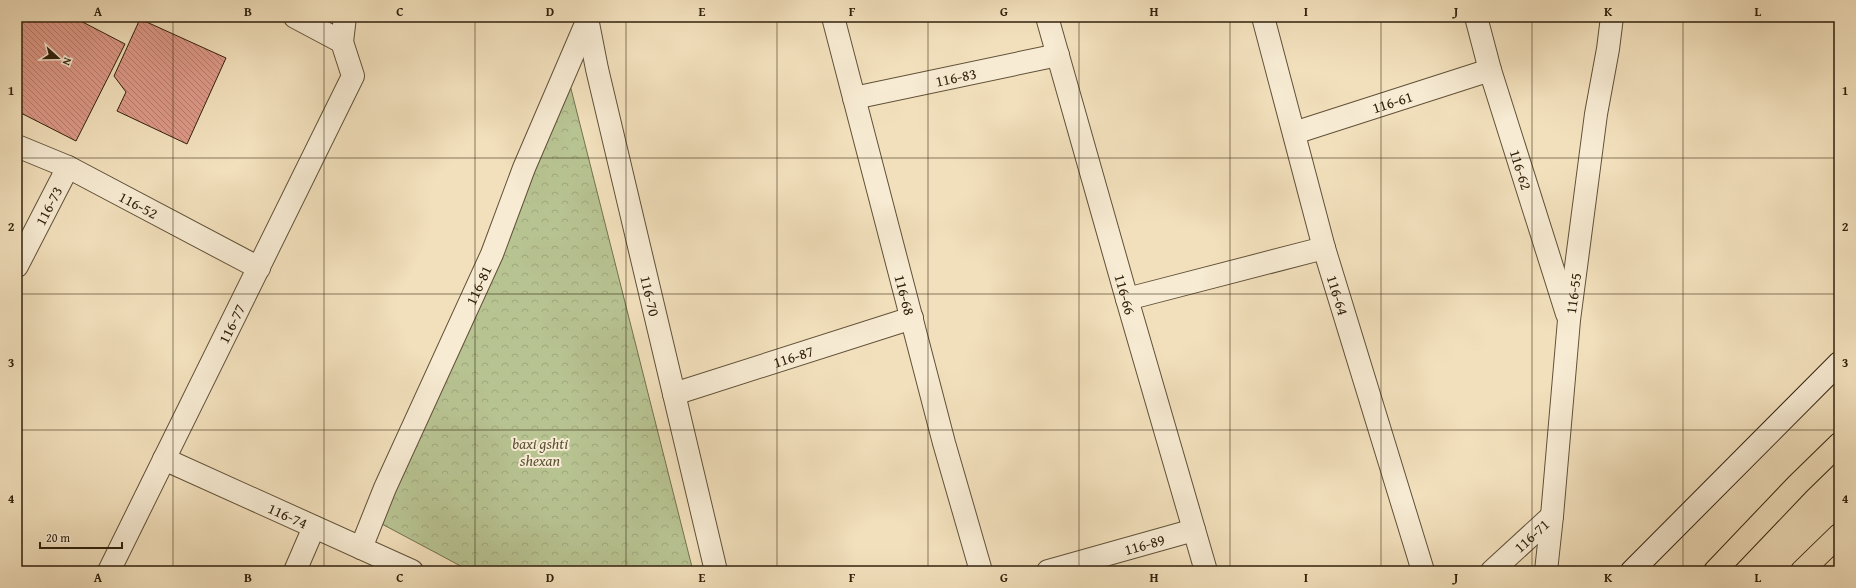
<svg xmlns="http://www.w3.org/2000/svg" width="1856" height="588" viewBox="0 0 1856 588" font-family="'Gentium Book Plus',serif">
  <defs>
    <pattern id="park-crowns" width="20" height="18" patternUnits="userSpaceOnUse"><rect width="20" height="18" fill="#b8c392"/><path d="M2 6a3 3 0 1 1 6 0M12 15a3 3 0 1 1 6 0" fill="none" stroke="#9fa77d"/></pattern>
    <pattern id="building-back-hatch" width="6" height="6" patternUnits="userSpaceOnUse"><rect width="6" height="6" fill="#dd9887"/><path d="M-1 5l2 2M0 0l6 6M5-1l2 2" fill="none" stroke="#b47c6d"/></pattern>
  </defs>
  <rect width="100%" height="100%" fill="#f2e0bc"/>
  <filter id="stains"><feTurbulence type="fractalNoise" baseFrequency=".005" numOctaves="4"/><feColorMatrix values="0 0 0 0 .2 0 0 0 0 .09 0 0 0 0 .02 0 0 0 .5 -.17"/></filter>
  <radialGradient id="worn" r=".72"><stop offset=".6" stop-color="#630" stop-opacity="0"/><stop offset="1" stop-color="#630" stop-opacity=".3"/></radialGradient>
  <path fill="url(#park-crowns)" stroke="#74724f" d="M 568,77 L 693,571 L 470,571 L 380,523 Z"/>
  <path fill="url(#building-back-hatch)" stroke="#31210c" d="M 17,17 L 73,17 L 125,44 L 76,141 L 17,111 Z
    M 140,19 L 226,58 L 187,144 L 117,111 L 126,92 L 114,76 Z"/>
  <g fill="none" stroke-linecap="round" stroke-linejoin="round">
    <defs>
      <g id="street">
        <path id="s1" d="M 833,17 L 944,443 L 981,571"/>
        <path id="s2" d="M 1047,17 L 1127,299 L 1206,571"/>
        <path id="s3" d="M 1263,17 L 1324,248 L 1423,571"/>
        <path id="s4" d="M 1476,17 L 1490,70 L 1567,314"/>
        <path id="s5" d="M 587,18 L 597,69 L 716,571"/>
        <path d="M 342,42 L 345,17"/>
        <path id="s6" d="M 854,98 L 1058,55"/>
        <path id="s7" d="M 1294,133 L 1490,70"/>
        <path id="s8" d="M 17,146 L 68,167 L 259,268"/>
        <path id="s9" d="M 17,266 L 68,167"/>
        <path d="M 1127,299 L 1324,248"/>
        <path id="s10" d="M 674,394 L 912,318"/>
        <path id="s11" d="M 164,459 L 412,571"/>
        <path id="s12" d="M 361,548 L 385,488 L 492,254 L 524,168 L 588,19"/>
        <path id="s13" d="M 109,571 L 353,76 L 342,42 L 295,17"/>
        <path d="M 295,571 L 314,527"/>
        <path id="s14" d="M 1048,571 L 1194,530"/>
        <path id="s15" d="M 1492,571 L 1552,516"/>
        <path id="s16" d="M 1546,571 L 1552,516 L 1569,320 L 1596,114 L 1608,49 L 1612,17"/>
      </g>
      <path id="secondary" d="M 1632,571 L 1839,363"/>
      <path id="highway" d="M 1715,571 L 1798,484 L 1839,444
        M 1802,571 L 1839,535"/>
    </defs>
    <use href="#street" stroke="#615138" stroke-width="24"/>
    <use href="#secondary" stroke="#31210c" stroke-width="24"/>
    <use href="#highway" stroke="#31210c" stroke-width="24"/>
    <use href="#street" stroke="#f7ebd3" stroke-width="22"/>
    <use href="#secondary" stroke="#f7ebd3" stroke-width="22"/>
    <use href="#highway" stroke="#f2e0bc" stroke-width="22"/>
  </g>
  <path fill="none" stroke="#31210c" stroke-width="1" stroke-opacity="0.55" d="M 173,17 L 173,571M 324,17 L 324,571M 475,17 L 475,571M 626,17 L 626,571M 777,17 L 777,571M 928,17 L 928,571M 1079,17 L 1079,571M 1230,17 L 1230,571M 1381,17 L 1381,571M 1532,17 L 1532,571M 1683,17 L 1683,571M 17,158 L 1839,158M 17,294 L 1839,294M 17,430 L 1839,430"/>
  <g text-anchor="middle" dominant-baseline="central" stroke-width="4" stroke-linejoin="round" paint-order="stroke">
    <g font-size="15" fill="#31210c" stroke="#f7ebd3">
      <text stroke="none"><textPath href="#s6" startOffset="104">116-83</textPath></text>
      <text stroke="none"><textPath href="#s7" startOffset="103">116-61</textPath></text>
      <text stroke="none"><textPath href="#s4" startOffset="159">116-62</textPath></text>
      <text stroke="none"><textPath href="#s8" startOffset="135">116-52</textPath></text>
      <text stroke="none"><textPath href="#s9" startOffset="68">116-73</textPath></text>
      <text stroke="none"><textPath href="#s12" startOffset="288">116-81</textPath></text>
      <text stroke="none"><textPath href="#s16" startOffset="279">116-55</textPath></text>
      <text stroke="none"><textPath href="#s1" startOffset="287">116-68</textPath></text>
      <text stroke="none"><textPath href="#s2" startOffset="288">116-66</textPath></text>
      <text stroke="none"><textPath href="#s5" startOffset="285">116-70</textPath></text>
      <text stroke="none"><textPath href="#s3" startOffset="288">116-64</textPath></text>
      <text stroke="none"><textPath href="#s13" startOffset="276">116-77</textPath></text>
      <text stroke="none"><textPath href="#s10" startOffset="125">116-87</textPath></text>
      <text stroke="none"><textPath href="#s11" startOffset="136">116-74</textPath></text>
      <text stroke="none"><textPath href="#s15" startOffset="53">116-71</textPath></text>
      <text stroke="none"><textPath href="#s14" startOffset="100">116-89</textPath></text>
    </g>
    <g font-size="15" font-style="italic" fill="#5a5234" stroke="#f7ebd3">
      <text x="540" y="443">baxi gshti<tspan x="540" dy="17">shexan</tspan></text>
    </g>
  </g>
  <rect width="1856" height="588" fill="none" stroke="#f2e0bc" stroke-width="44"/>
  <g transform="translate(58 58) rotate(111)" stroke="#f7ebd3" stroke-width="3" paint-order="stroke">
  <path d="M0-3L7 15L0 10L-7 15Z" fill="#31210c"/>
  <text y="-6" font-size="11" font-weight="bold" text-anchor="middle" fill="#31210c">N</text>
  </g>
  <path d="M40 542v6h82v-6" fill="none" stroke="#31210c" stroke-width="2"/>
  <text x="46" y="542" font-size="12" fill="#31210c" stroke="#f7ebd3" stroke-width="3" paint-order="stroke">20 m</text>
  <rect x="22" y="22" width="1812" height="544" fill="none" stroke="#31210c" stroke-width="1.5"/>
  <g font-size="13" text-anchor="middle" font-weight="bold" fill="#31210c">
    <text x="98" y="16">A</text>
    <text x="248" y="16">B</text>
    <text x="400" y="16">C</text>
    <text x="550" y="16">D</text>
    <text x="702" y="16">E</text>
    <text x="852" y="16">F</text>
    <text x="1004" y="16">G</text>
    <text x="1154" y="16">H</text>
    <text x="1306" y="16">I</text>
    <text x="1456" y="16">J</text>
    <text x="1608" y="16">K</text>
    <text x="1758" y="16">L</text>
    <text x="11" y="95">1</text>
    <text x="1845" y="95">1</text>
    <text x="11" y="231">2</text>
    <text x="1845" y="231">2</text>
    <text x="11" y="367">3</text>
    <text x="1845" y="367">3</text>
    <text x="11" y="503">4</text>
    <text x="1845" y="503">4</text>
    <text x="98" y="582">A</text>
    <text x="248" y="582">B</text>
    <text x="400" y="582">C</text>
    <text x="550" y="582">D</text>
    <text x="702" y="582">E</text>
    <text x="852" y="582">F</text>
    <text x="1004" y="582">G</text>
    <text x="1154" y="582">H</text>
    <text x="1306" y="582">I</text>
    <text x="1456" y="582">J</text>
    <text x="1608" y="582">K</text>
    <text x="1758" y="582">L</text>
  </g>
  <rect width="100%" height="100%" filter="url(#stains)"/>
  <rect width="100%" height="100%" fill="url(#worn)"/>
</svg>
